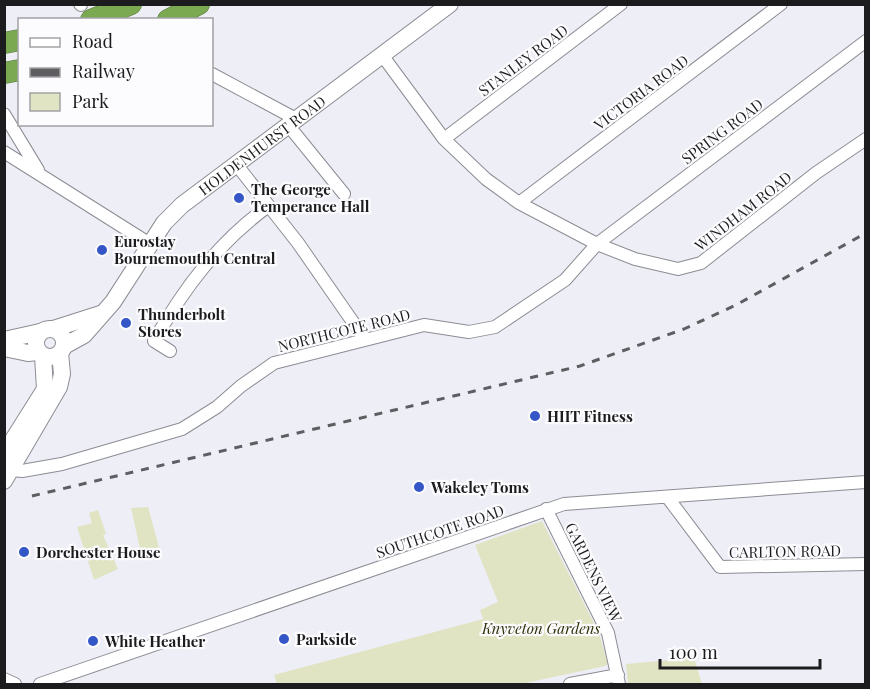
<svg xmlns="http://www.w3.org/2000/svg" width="870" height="689" viewBox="0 0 870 689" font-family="'Playfair Display',serif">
  <rect width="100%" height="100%" fill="#eeeef7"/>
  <path fill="#e1e4c3" d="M 148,507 L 159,547 L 147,551 L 148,554 L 142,558 L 131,508 Z
    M 98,510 L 106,534 L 103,535 L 118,569 L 94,580 L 77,527 L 92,523 L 89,513 Z
    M 542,521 L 599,633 L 608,664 L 605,666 L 521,684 L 277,684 L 274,675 L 483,619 L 480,610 L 498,602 L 475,545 Z
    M 694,658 L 702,684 L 628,684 L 626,664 Z"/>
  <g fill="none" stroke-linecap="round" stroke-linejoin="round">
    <defs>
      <path id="street" d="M 80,4 L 81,5
        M 382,55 L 444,139 L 486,179 L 519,203 L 597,244 L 635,259 L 678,269 L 701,263 L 816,173 L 866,139
        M 212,74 L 296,119
        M 4,114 L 38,170
        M 288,125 L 344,194
        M 444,139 L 621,4
        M 4,152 L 150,244
        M 236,164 L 298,243 L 364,338
        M 519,203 L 781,4
        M 170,351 L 154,341 C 184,288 218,243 267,207
        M 11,470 L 22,471 L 62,464 L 182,429 L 217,407 L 241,386 L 274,363 L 424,325 L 469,332 L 495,327 L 565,280 L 597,244 L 866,41
        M 668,498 L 720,567 L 866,564
        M 546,509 L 608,633 L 619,684
        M 4,679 L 15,684
        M 40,684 L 564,504 L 866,482
        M 570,684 L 618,675"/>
      <g id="secondary">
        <circle cx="50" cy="343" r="14"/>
        <path d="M 53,329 L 100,314"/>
        <path d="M 4,340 L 40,332"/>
        <path id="s1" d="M 64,346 L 84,335 L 113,302 L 164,223 L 182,205 L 450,4"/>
        <path d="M 4,348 L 28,353 L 38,352"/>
        <path d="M 4,454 L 45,389 L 43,356"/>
        <path d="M 4,481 L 59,387 L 62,374 L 60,353"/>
      </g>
      <path id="highway" d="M 91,20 L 131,4
        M 168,20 L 199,4
        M 4,43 L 20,40
        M 4,73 L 20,70"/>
    </defs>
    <use href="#street" stroke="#8c8c94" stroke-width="14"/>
    <use href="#secondary" stroke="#8c8c94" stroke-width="18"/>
    <use href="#highway" stroke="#597840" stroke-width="22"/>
    <use href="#street" stroke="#fff" stroke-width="12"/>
    <use href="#secondary" stroke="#fff" stroke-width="16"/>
    <use href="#highway" stroke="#7aa952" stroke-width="21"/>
    <path stroke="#5d5d62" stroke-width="3" stroke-dasharray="8 8" stroke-linecap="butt" d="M 32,496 L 580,366 L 684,329 L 736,305 L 866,233"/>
  </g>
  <g fill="#3456c7" stroke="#fcfcfe" stroke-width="2">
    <circle cx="239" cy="198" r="6"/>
    <circle cx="102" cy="250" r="6"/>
    <circle cx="126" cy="323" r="6"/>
    <circle cx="535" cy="416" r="6"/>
    <circle cx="419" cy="487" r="6"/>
    <circle cx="24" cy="552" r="6"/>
    <circle cx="284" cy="639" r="6"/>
    <circle cx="93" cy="641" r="6"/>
  </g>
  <g text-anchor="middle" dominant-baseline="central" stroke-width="4.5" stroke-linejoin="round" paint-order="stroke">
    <g font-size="15" fill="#1c1c1f" stroke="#fcfcfe">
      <text transform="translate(523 60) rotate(-37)">STANLEY ROAD</text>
      <text transform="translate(641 92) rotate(-37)">VICTORIA ROAD</text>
      <text transform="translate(722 131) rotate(-37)">SPRING ROAD</text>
      <text stroke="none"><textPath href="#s1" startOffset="286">HOLDENHURST ROAD</textPath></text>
      <text transform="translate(743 211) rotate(-38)">WINDHAM ROAD</text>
      <text transform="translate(344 330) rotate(-14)">NORTHCOTE ROAD</text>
      <text transform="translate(440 531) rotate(-19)">SOUTHCOTE ROAD</text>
      <text transform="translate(785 551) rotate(-1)">CARLTON ROAD</text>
      <text transform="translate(594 572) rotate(64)">GARDENS VIEW</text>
    </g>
    <g font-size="15" font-weight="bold" fill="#1c1c1f" stroke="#fcfcfe" text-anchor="start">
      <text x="251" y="189">The George<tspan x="251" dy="17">Temperance Hall</tspan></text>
      <text x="114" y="241">Eurostay<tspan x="114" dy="17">Bournemouthh Central</tspan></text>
      <text x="138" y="314">Thunderbolt<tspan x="138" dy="17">Stores</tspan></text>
      <text x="547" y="416">HIIT Fitness</text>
      <text x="431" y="487">Wakeley Toms</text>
      <text x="36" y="552">Dorchester House</text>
      <text x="296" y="639">Parkside</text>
      <text x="105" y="641">White Heather</text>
    </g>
    <g font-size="15" font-style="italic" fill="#2e2e05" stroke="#fcfcfe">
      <text x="541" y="628">Knyveton Gardens</text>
    </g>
  </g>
  <rect width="870" height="689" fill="none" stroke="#1c1c1f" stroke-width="12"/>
  <rect x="18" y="18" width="195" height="108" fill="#fcfcfe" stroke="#a2a2a5" stroke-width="1.5"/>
  <rect x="30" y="38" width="30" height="9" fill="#ffffff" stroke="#a2a2a5" stroke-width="1.5"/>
  <text x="72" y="48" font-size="18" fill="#1c1c1f">Road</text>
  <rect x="30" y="68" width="30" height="9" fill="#5d5d62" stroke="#a2a2a5" stroke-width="1.5"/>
  <text x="72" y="78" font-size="18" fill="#1c1c1f">Railway</text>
  <rect x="30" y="93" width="30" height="18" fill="#e1e4c3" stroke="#a2a2a5" stroke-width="1.5"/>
  <text x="72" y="108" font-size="18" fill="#1c1c1f">Park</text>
  <path d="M660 659v9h160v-9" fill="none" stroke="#1c1c1f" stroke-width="3"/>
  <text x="669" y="659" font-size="18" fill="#1c1c1f" stroke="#fcfcfe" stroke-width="4.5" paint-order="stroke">100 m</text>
</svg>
